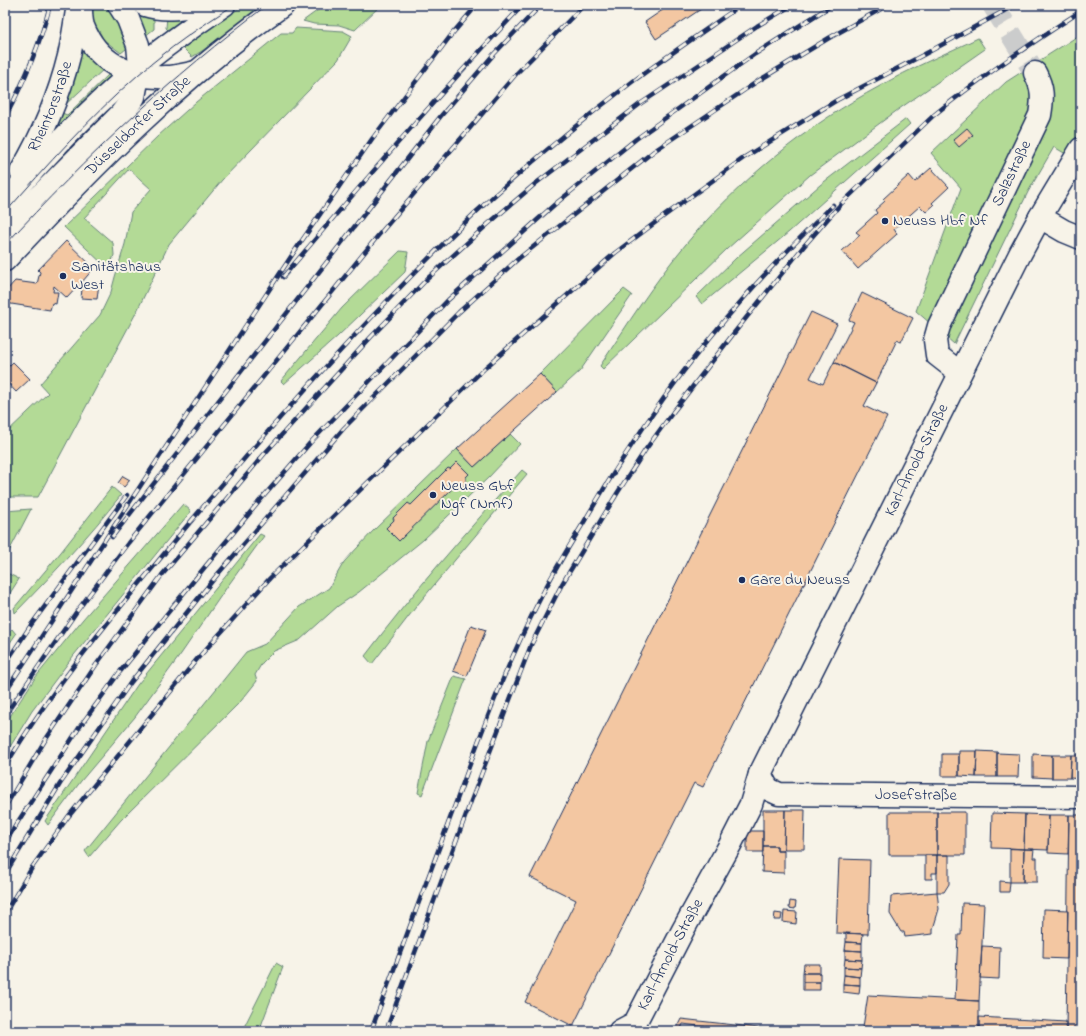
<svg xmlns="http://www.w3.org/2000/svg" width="1086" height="1036" viewBox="0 0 1086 1036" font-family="'Indie Flower',sans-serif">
  <rect width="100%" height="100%" fill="#f7f3e8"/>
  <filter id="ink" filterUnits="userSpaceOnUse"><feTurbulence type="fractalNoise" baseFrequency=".025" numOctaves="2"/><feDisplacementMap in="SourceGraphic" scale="8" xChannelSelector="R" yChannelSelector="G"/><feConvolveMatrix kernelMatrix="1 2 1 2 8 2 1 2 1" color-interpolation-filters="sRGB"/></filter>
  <g filter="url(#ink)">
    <path fill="#b3da96" stroke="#67847a" d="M 91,5 L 111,5 L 131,45 L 121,53 L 104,40 L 93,21 Z
      M 244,5 L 263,5 L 202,51 L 192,57 L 182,47 Z
      M 325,5 L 381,5 L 355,30 L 339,25 L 314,24 L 303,21 Z
      M 135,9 L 154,14 L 154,29 L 145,36 L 132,10 Z
      M 167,16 L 190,17 L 169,31 L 166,28 Z
      M 296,28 L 343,31 L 352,36 L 338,60 L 222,180 L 169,244 L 137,311 L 38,497 L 5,497 L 5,434 L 48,393 L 40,384 L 100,315 L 111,292 L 115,277 L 125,244 L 131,212 L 151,189 L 129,169 L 84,218 L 113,243 L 114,255 L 109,270 L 64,227 L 158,136 L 196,102 L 281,33 L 292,33 Z
      M 1081,34 L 1081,135 L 1077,137 L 1066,154 L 1054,147 L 1028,192 L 954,344 L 916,311 L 961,188 L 931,153 L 1006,82 Z
      M 978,38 L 985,49 L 899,109 L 810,175 L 727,249 L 603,369 L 600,366 C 627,325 654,282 686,244 C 737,182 809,124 880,86 C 911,68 945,54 978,38 Z
      M 82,47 L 104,69 L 66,104 Z
      M 110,73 L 113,76 L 58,130 L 55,129 L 62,113 L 67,115 Z
      M 125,93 L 127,95 L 28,194 L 69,148 Z
      M 906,119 L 910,124 L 789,232 L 702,304 L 696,297 L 736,258 L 820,185 Z
      M 400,251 L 408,252 L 405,272 L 338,336 L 284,384 L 281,381 L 342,308 Z
      M 624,289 L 632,295 L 580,371 L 557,392 L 540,374 Z
      M 510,434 L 520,444 L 489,477 L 423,540 L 359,592 L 338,606 L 300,640 L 274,651 L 262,663 L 255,675 L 257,681 L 241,701 L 121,820 L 89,857 L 85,851 L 246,652 L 265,644 L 299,607 L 329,588 L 344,562 L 373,531 L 457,449 L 474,467 Z
      M 522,470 L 527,474 L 419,603 L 372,664 L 365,656 C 414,591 468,530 522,470 Z
      M 112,487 L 121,495 C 88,537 52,575 15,613 L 14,608 L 61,552 Z
      M 183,504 L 191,511 L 74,655 L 32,711 L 5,755 L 5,724 L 35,678 L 83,619 Z
      M 31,509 L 5,559 L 5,511 Z
      M 260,534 L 264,536 L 227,587 L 181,654 L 135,717 L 81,781 L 48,825 L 45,821 L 138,684 Z
      M 5,572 L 19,579 L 5,601 Z
      M 12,629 L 16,634 L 5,650 L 5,636 Z
      M 454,676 L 466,679 L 422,795 L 418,793 L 428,741 Z
      M 276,963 L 283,967 L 259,1031 L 242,1031 Z"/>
    <path fill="#f3c7a2" stroke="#1b2f5e" d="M 670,5 L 707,5 L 656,39 L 645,22 Z
      M 967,128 L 973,135 L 959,147 L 953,140 Z
      M 931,168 L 949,187 L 932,203 L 934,205 L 926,212 L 920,206 L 894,229 L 897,234 L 858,269 L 842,251 L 860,235 L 856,232 L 877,213 L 875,210 L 885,201 L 883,199 L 909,175 L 915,182 Z
      M 66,241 L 94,268 L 82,282 L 99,283 L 97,299 L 81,298 L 82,289 L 78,286 L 67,298 L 54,286 L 53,292 L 58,292 L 56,304 L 52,303 L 50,310 L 5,303 L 5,292 L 15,281 L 37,284 L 40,272 L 38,270 Z
      M 862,293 L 913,318 L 901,342 L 897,340 L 876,383 L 834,362 L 854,322 L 849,320 Z
      M 811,312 L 837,324 L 810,378 L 823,384 L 834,362 L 876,383 L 864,406 L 887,417 L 703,787 L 694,783 L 573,1026 L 525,1002 L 576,900 L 530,877 Z
      M 13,362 L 30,379 L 16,392 L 5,380 L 5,370 Z
      M 540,374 L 557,392 L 474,467 L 457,449 Z
      M 457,462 L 469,474 L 466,477 L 466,483 L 462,487 L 455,486 L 399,541 L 386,528 L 394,520 L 393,518 L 408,503 L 411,505 L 448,468 L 450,469 Z
      M 123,476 L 130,480 L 124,487 L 118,483 Z
      M 471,625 L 486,630 L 467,676 L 453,671 Z
      M 959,751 L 977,751 L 976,777 L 959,776 Z
      M 977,751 L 997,752 L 997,777 L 976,777 Z
      M 997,753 L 1019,754 L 1018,777 L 997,777 Z
      M 942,754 L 959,754 L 959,776 L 942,776 Z
      M 1033,754 L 1052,755 L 1052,778 L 1033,777 Z
      M 1052,755 L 1071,755 L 1070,778 L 1052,778 Z
      M 1071,755 L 1081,755 L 1081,779 L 1070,778 Z
      M 763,810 L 785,810 L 784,851 L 777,851 L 777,846 L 763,846 Z
      M 785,810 L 805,810 L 804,849 L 784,849 Z
      M 889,812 L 937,812 L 937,855 L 889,855 Z
      M 937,812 L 965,812 L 965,855 L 937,855 Z
      M 992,813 L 1025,814 L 1024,849 L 991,848 Z
      M 1025,814 L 1049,815 L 1048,850 L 1024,849 Z
      M 1049,815 L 1069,815 L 1068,854 L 1048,853 Z
      M 1069,815 L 1081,815 L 1081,1031 L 1066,1031 Z
      M 747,831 L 763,831 L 763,852 L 747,852 Z
      M 763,846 L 777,846 L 777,851 L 784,851 L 784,873 L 762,872 Z
      M 1010,848 L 1024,849 L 1023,882 L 1010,882 Z
      M 1024,849 L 1034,849 L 1033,858 L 1037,858 L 1037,882 L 1023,882 Z
      M 925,855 L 937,855 L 937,873 L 932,873 L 932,879 L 925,879 Z
      M 937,855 L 949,855 L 949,884 L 944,892 L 937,892 Z
      M 839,859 L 870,860 L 868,934 L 836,933 Z
      M 1000,881 L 1010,882 L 1009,892 L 1000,892 Z
      M 937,892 L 939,909 L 933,929 L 933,934 L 905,937 L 904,932 L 901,932 L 890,914 L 891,896 Z
      M 790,901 L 796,902 L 795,909 L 789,908 Z
      M 962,903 L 984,904 L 979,1001 L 955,1000 L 958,935 L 961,935 Z
      M 1044,909 L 1068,910 L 1067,959 L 1043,958 Z
      M 784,911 L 797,912 L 796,924 L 783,922 Z
      M 775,913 L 782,914 L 781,920 L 774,920 Z
      M 846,933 L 863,934 L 862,943 L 846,942 Z
      M 846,942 L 862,943 L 862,951 L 845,950 Z
      M 982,946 L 1000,947 L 999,979 L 980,978 Z
      M 845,950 L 862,951 L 862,960 L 845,959 Z
      M 845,959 L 862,960 L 861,968 L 844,967 Z
      M 804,964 L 820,964 L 820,973 L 803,973 Z
      M 844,967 L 861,968 L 860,977 L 844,975 Z
      M 803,973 L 820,973 L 820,982 L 803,982 Z
      M 844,975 L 860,977 L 860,985 L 843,984 Z
      M 803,982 L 820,982 L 820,990 L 803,990 Z
      M 843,984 L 860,985 L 859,994 L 843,992 Z
      M 868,995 L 979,1001 L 979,1031 L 931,1031 L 863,1027 Z
      M 979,1017 L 1066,1022 L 1066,1031 L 979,1031 Z
      M 681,1019 L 735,1025 L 781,1031 L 737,1031 L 683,1024 L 680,1031 L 675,1031 Z"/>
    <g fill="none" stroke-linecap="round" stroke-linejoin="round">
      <path stroke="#cbcccc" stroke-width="22" stroke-dasharray="22 11" stroke-linecap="butt" d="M 993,5 L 1035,73"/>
      <defs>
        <g id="minor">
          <path d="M 1040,217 L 1064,231 L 1081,238"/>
          <path id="s1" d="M 960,373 L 937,355 L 935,340 L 939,326 L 1040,115 C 1043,97 1043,88 1035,73"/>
          <path id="s2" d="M 760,774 L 768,789 L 779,794 L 1081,797"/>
          <path id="s3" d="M 620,1031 L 635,1023 L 683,930 L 730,845 L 751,804 L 760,774 L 1020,254 L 1040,217 L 1081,149"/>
        </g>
        <g id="major">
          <path d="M 145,5 C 164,11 180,8 198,5"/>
          <path d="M 81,7 C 81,13 81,20 83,26 C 96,61 129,79 166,77 C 176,77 186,74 196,72"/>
          <path id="s4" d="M 21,172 C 42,136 59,97 69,56 C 73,39 75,22 78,5"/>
          <path d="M 5,203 C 44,156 87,112 133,72 C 162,48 193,26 224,5"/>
          <path d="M 5,231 L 121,114 L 134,97 L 140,66 L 138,45 L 128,19 L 119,5"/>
          <path id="s5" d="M 5,260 C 91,168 179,78 283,5"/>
        </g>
      </defs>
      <use href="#minor" stroke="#1b2f5e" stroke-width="25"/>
      <use href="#major" stroke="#1b2f5e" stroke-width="25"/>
      <use href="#minor" stroke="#f7f3e8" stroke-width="22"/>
      <use href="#major" stroke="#f7f3e8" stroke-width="22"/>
      <path stroke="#1b2f5e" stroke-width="1" d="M 5,213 C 47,165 90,117 138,75 C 168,49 201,26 234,5
        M 5,245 C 86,157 172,77 267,5"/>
      <defs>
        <path id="rail" d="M 5,118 C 24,82 40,45 50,5
          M 283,277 C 361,185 440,92 523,5
          M 112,537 L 440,117 L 494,54 L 541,5
          M 5,664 L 31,625 L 127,495
          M 5,692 L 294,252 L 372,139 L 452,34 L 477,5
          M 5,715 L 77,611 L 128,543 L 377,237 L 516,74 L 584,5
          M 5,767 C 55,682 120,608 182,532 C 243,459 305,388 370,319 C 404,283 439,247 475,213 C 525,167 578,123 632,82 C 667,56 704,31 741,5
          M 5,807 L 44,742 L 96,665 L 162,575 L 266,452 L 371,337 L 427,279 L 487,225 L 535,184 L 640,104 L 757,26 L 792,5
          M 5,843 L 19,820 L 81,725 L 119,673 L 204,568 L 263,497 L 310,443 L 448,300 L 554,205 L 636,139 L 755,54 L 832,5
          M 5,874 L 60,784 L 131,682 L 217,575 L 344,428 L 459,312 L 518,259 L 654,151 L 758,81 L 829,38 L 888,5
          M 5,913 L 33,866 L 68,817 L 198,658 L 270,578 L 485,368 L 615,253 L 660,219 L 745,157 L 837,100 L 923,55 L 1015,5
          M 371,1031 C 399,956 427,881 455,805 C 480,736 505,667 539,601 C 552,574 568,548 584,522 C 630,443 682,367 743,299 C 771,266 802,236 833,205
          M 386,1031 L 471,801 L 531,645 L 562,584 L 618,492 L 646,449 L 673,412 L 734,333 L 804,246 L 839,206 L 934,115 C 981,77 1030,44 1081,11"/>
      </defs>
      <use href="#rail" stroke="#1b2f5e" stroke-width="4.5"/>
      <use href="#rail" stroke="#f7f3e8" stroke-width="3" stroke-dasharray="9" stroke-linecap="butt"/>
    </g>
  </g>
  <g fill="#1b2f5e" stroke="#f7f3e8" stroke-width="1.5">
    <circle cx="885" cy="221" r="4"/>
    <circle cx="63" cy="276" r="4"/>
    <circle cx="433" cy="495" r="4"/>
    <circle cx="742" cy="580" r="4"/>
  </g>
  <g text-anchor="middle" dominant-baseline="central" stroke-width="4" stroke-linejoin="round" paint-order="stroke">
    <g font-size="16" fill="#1b2f5e" stroke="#f7f3e8">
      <text stroke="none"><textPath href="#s4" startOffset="72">Rheintorstraße</textPath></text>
      <text stroke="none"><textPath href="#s5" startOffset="189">Düsseldorfer Straße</textPath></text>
      <text stroke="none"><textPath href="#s1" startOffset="228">Salzstraße</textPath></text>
      <text stroke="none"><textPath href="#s3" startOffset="647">Karl-Arnold-Straße</textPath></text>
      <text stroke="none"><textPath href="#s2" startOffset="166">Josefstraße</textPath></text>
      <text stroke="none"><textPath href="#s3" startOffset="94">Karl-Arnold-Straße</textPath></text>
    </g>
    <g font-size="16" fill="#1b2f5e" stroke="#f7f3e8" text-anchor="start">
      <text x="893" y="221">Neuss Hbf Nf</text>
      <text x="71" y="267">Sanitätshaus<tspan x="71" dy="18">West</tspan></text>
      <text x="441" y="486">Neuss Gbf<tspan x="441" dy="18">Ngf (Nmf)</tspan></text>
      <text x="750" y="580">Gare du Neuss</text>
    </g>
  </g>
  <rect width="1086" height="1036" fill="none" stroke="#f7f3e8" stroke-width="20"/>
  <rect x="10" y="10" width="1066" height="1016" fill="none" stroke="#1b2f5e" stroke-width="1.5" filter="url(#ink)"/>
</svg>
